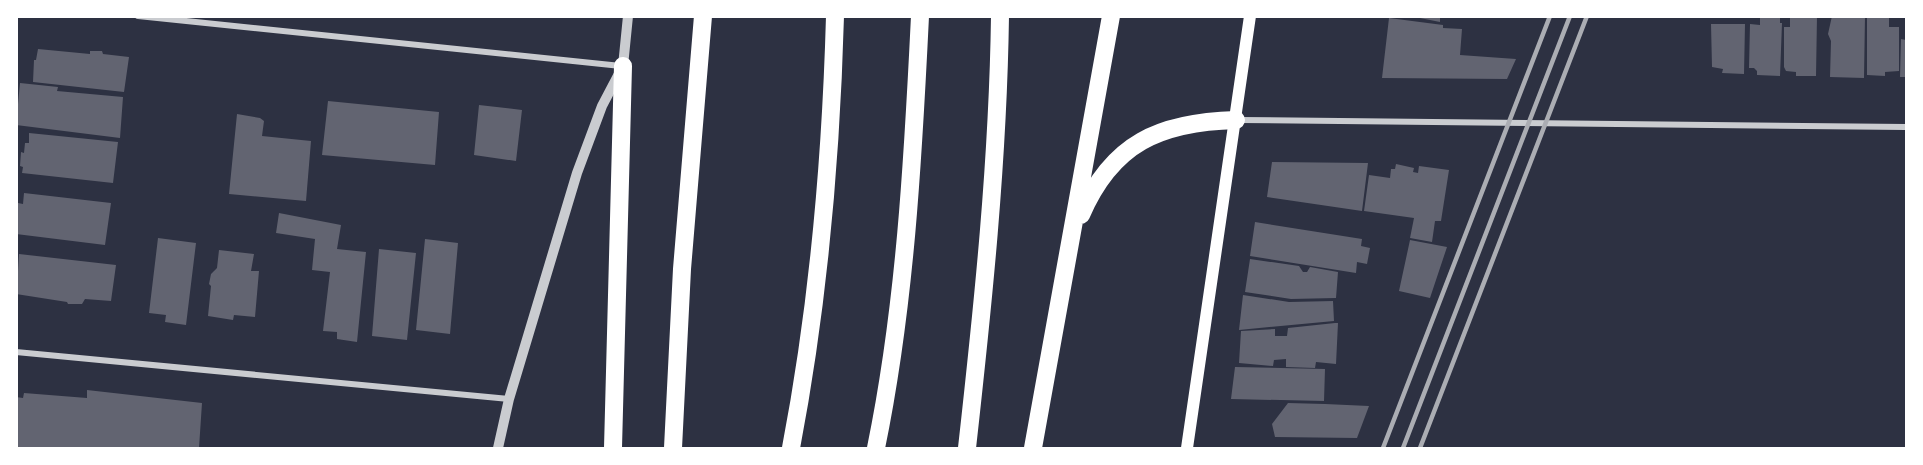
<svg xmlns="http://www.w3.org/2000/svg" width="1923" height="465" viewBox="0 0 1923 465" font-family="'Noto Sans',sans-serif">
  <rect width="100%" height="100%" fill="#2d3142"/>
  <path fill="#626471" d="M 1410,16 L 1440,16 L 1440,22 Z
    M 1760,16 L 1780,16 L 1780,23 L 1782,23 L 1780,76 L 1757,75 L 1757,71 L 1754,68 L 1749,68 L 1750,24 L 1760,25 Z
    M 1790,16 L 1817,16 L 1816,76 L 1796,76 L 1796,72 L 1786,71 L 1784,67 L 1784,27 L 1790,27 Z
    M 1832,16 L 1865,16 L 1864,78 L 1830,77 L 1831,41 L 1828,34 Z
    M 1867,16 L 1889,16 L 1889,27 L 1899,27 L 1899,71 L 1885,72 L 1885,76 L 1867,75 Z
    M 1389,18 L 1443,25 L 1443,28 L 1462,29 L 1460,55 L 1516,59 L 1507,79 L 1382,78 Z
    M 1711,24 L 1745,24 L 1744,74 L 1722,73 L 1723,69 L 1712,67 Z
    M 1901,39 L 1906,40 L 1906,77 L 1900,77 Z
    M 38,49 L 90,54 L 90,51 L 102,51 L 103,54 L 129,57 L 124,92 L 33,82 L 34,60 L 36,60 Z
    M 20,83 L 58,87 L 57,91 L 123,97 L 120,138 L 16,125 Z
    M 328,101 L 439,112 L 435,165 L 322,155 Z
    M 479,105 L 522,110 L 516,161 L 474,155 Z
    M 237,114 L 260,118 L 264,121 L 262,136 L 311,141 L 306,201 L 229,194 Z
    M 29,133 L 118,142 L 113,183 L 22,173 L 23,167 L 20,166 L 21,152 L 24,153 L 25,143 L 29,143 Z
    M 1272,162 L 1368,163 L 1362,211 L 1267,197 Z
    M 1396,164 L 1414,168 L 1413,172 L 1418,173 L 1419,166 L 1449,170 L 1441,221 L 1435,221 L 1432,242 L 1410,238 L 1414,218 L 1364,211 L 1369,175 L 1390,178 L 1391,169 L 1395,169 Z
    M 24,193 L 111,203 L 105,245 L 16,234 L 18,203 L 23,204 Z
    M 279,213 L 341,225 L 337,249 L 366,252 L 357,342 L 337,339 L 337,332 L 323,331 L 330,272 L 312,270 L 315,239 L 276,233 Z
    M 1255,222 L 1362,239 L 1361,246 L 1370,248 L 1367,264 L 1357,262 L 1356,273 L 1250,256 Z
    M 158,238 L 196,243 L 186,325 L 165,322 L 166,315 L 149,313 Z
    M 425,239 L 458,243 L 450,334 L 416,330 Z
    M 1410,240 L 1447,247 L 1430,298 L 1399,291 Z
    M 379,249 L 416,253 L 407,340 L 372,336 Z
    M 219,250 L 254,254 L 251,271 L 259,271 L 255,317 L 234,315 L 233,320 L 208,316 L 211,286 L 209,284 L 211,274 L 217,268 Z
    M 19,254 L 116,265 L 111,301 L 85,299 L 82,304 L 68,304 L 67,302 L 16,294 L 16,271 L 18,271 Z
    M 1250,259 L 1299,266 L 1303,272 L 1307,272 L 1310,267 L 1338,272 L 1336,298 L 1291,299 L 1245,292 Z
    M 1243,295 L 1289,302 L 1333,301 L 1334,321 L 1239,330 Z
    M 1335,323 L 1338,323 L 1336,364 L 1316,362 L 1315,368 L 1286,367 L 1286,359 L 1274,360 L 1273,366 L 1239,363 L 1241,331 L 1275,329 L 1275,336 L 1287,336 L 1288,328 Z
    M 1235,367 L 1325,369 L 1324,401 L 1231,399 Z
    M 87,390 L 202,403 L 199,448 L 16,448 L 16,397 L 23,398 L 24,393 L 87,398 Z
    M 1288,403 L 1325,404 L 1369,406 L 1357,438 L 1275,437 L 1272,424 Z"/>
  <g fill="none" stroke-linecap="round" stroke-linejoin="round">
    <path stroke="#caccd0" stroke-width="6" d="M 138,16 L 621,66
      M 1239,120 L 1906,127
      M 16,352 L 509,399"/>
    <path stroke="#caccd0" stroke-width="10" d="M 498,448 L 509,399 L 577,173 L 602,106 L 623,66 L 628,16"/>
    <path stroke="#fff" stroke-width="12" d="M 1187,448 L 1250,16"/>
    <path stroke="#fff" stroke-width="18" d="M 1081,215 C 1112,143 1160,122 1236,120
      M 613,448 L 623,66
      M 673,448 L 682,269 L 703,16
      M 791,448 C 818,307 831,161 835,16
      M 876,448 C 905,307 913,160 920,16
      M 967,448 C 983,305 998,161 1000,16
      M 1033,448 L 1111,16"/>
    <path stroke="#abadb3" stroke-width="4.5" d="M 1383,448 L 1550,16
      M 1403,448 L 1570,16
      M 1420,448 L 1587,16"/>
  </g>
  <rect width="1923" height="465" fill="none" stroke="#ffffff" stroke-width="36"/>
</svg>
